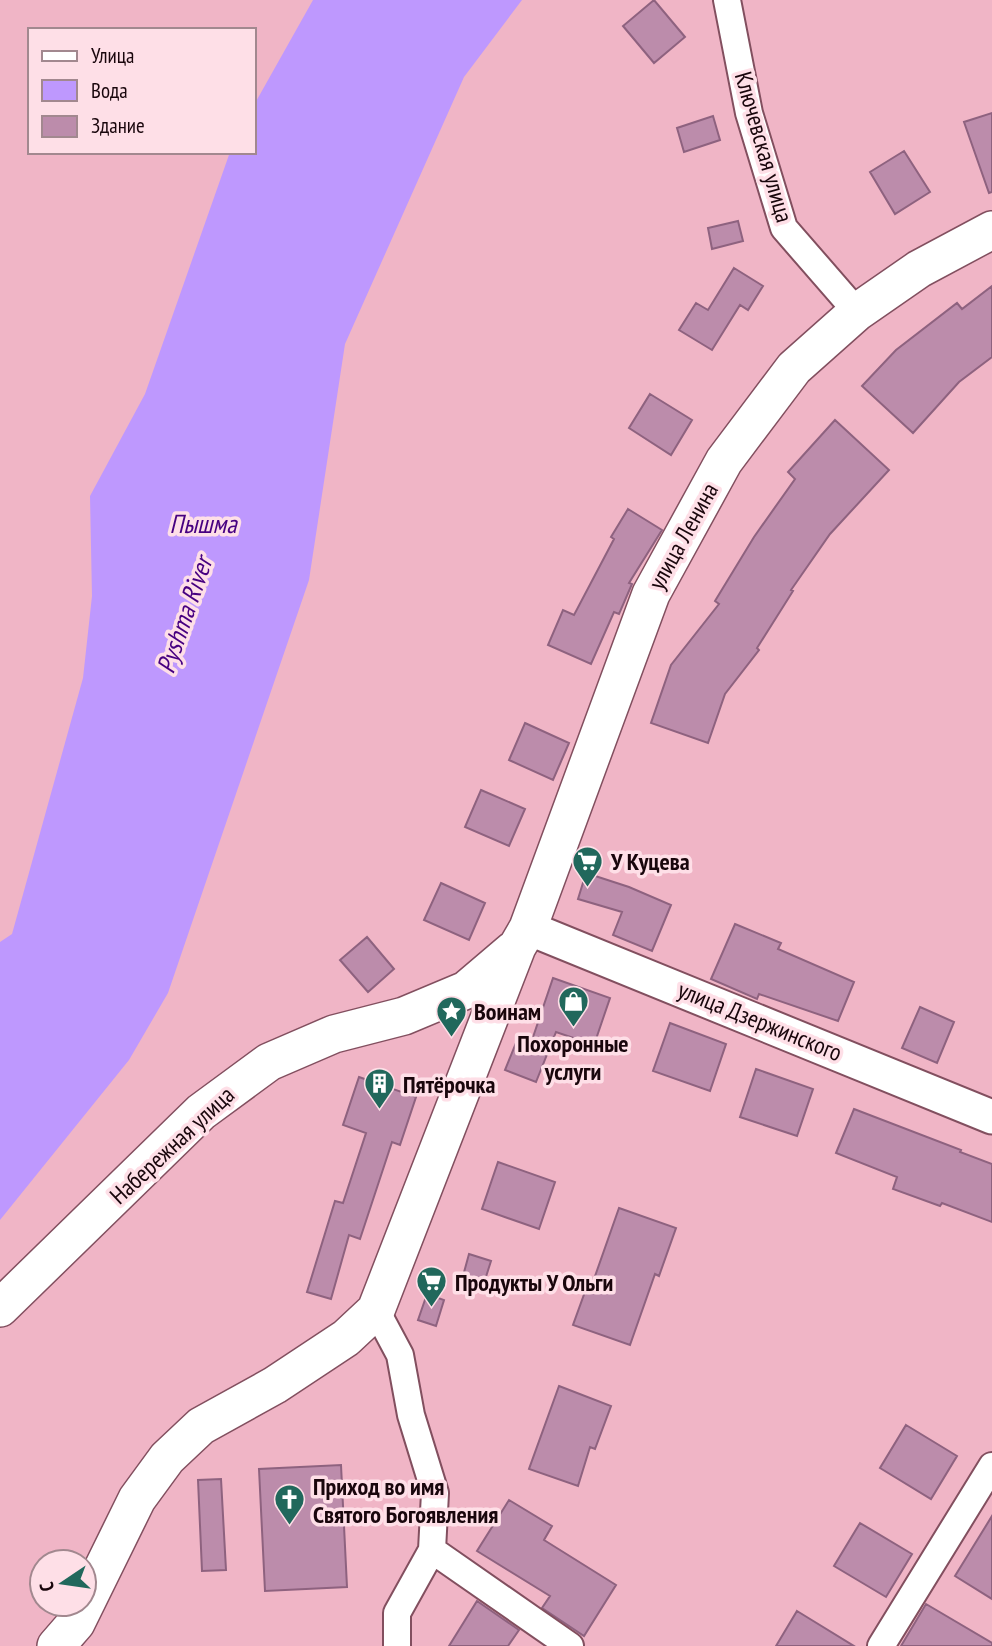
<svg xmlns="http://www.w3.org/2000/svg" width="992" height="1646" viewBox="0 0 992 1646" font-family="'PT Sans Narrow',sans-serif">
  <rect width="100%" height="100%" fill="#f0b5c6"/>
  <path fill="#be98fe" d="M 313,0 L 522,0 L 464,77 L 345,344 L 309,580 L 168,993 L 129,1060 L 0,1220 L 0,942 L 12,934 L 83,678 L 92,596 L 90,496 L 145,394 L 230,152 L 254,152 L 254,105 Z"/>
  <path fill="#bc8cab" stroke="#8e627f" stroke-width="2" d="M 654,0 L 685,37 L 654,63 L 623,26 Z
    M 992,113 L 992,192 L 989,193 L 964,122 Z
    M 713,116 L 720,140 L 684,152 L 677,128 Z
    M 904,151 L 930,192 L 895,214 L 870,172 Z
    M 738,221 L 743,241 L 712,249 L 708,228 Z
    M 734,268 L 763,286 L 748,310 L 740,305 L 712,350 L 679,330 L 696,303 L 708,310 Z
    M 992,286 L 992,357 L 959,382 L 913,433 L 862,386 L 896,350 L 957,303 L 962,309 Z
    M 650,394 L 692,420 L 671,455 L 629,428 Z
    M 835,420 L 889,470 L 830,534 L 791,590 L 793,591 L 757,648 L 759,650 L 725,694 L 708,743 L 651,723 L 671,665 L 719,604 L 715,601 L 754,537 L 795,479 L 788,472 Z
    M 628,509 L 662,530 L 629,583 L 632,584 L 619,614 L 614,612 L 591,664 L 548,645 L 563,610 L 574,615 L 614,539 L 611,537 Z
    M 525,723 L 569,743 L 553,780 L 509,760 Z
    M 481,790 L 525,809 L 509,846 L 465,827 Z
    M 586,873 L 629,887 L 671,905 L 652,951 L 613,935 L 622,912 L 578,899 Z
    M 441,883 L 485,903 L 469,940 L 424,920 Z
    M 735,924 L 781,943 L 778,949 L 854,982 L 838,1021 L 759,994 L 757,999 L 711,979 Z
    M 367,937 L 394,969 L 368,992 L 340,960 Z
    M 553,978 L 610,998 L 594,1045 L 556,1032 L 536,1082 L 505,1070 L 518,1038 L 531,1043 Z
    M 920,1007 L 954,1022 L 937,1063 L 902,1048 Z
    M 670,1023 L 726,1044 L 710,1091 L 653,1071 Z
    M 756,1069 L 813,1089 L 797,1136 L 740,1117 Z
    M 359,1077 L 416,1097 L 400,1145 L 392,1142 L 360,1239 L 349,1235 L 331,1299 L 307,1292 L 335,1201 L 343,1203 L 366,1133 L 343,1125 Z
    M 854,1109 L 961,1150 L 960,1152 L 992,1164 L 992,1222 L 942,1203 L 940,1206 L 893,1189 L 897,1177 L 836,1153 Z
    M 498,1162 L 555,1182 L 539,1229 L 482,1209 Z
    M 619,1208 L 676,1228 L 659,1276 L 655,1274 L 630,1345 L 573,1325 L 590,1278 L 594,1279 Z
    M 469,1254 L 491,1261 L 484,1283 L 463,1276 Z
    M 427,1294 L 444,1300 L 436,1326 L 418,1320 Z
    M 559,1386 L 611,1406 L 595,1449 L 590,1447 L 578,1486 L 529,1469 Z
    M 906,1425 L 957,1456 L 931,1499 L 880,1468 Z
    M 341,1465 L 347,1587 L 265,1591 L 259,1469 Z
    M 221,1479 L 226,1570 L 202,1571 L 198,1480 Z
    M 509,1500 L 552,1526 L 544,1540 L 616,1585 L 584,1636 L 542,1608 L 550,1596 L 477,1551 Z
    M 992,1516 L 992,1599 L 955,1576 Z
    M 860,1523 L 912,1554 L 886,1597 L 834,1566 Z
    M 477,1601 L 519,1630 L 508,1646 L 449,1646 Z
    M 926,1604 L 992,1643 L 992,1646 L 901,1646 Z
    M 797,1611 L 854,1646 L 776,1646 Z"/>
  <g fill="none" stroke-linecap="round" stroke-linejoin="round">
    <defs>
      <path id="minor" d="M 727,0 L 749,113 L 784,228 L 857,312
        M 376,1310 L 400,1355 L 411,1415 L 435,1493 L 432,1550 L 397,1613 L 397,1646
        M 432,1550 L 570,1646
        M 881,1646 L 992,1466"/>
      <path id="tertiary" d="M 528,928 L 992,1117"/>
      <path id="secondary" d="M 0,1308 L 201,1112 L 269,1062 L 334,1034 L 404,1016 L 466,990 L 513,950
        M 56,1646 L 76,1623 L 137,1499 L 167,1458 L 201,1426 L 275,1385 L 346,1338 L 376,1310 L 517,947 L 528,928 L 651,594 L 724,461 L 794,368 L 857,312 L 919,269 L 992,230"/>
    </defs>
    <use href="#minor" stroke="#824f5f" stroke-width="30"/>
    <use href="#tertiary" stroke="#824f5f" stroke-width="37"/>
    <use href="#secondary" stroke="#824f5f" stroke-width="40"/>
    <use href="#minor" stroke="#fff" stroke-width="26"/>
    <use href="#tertiary" stroke="#fff" stroke-width="33"/>
    <use href="#secondary" stroke="#fff" stroke-width="37"/>
  </g>
  <defs>
    <symbol id="supermarket-pin" viewBox="-11 -11 22 30"><path d="M0 17L-7.5 6A9.5 9.5 0 1 1 7.5 6Z" fill="#21685c" stroke="#fedfe7"/><path d="M-6-5.5h2.5l.6 2H6L4.5 2H-2.5L-4.4-4H-6ZM-1.5 3.2a1.3 1.3 0 1 0 .1 0ZM3 3.2a1.3 1.3 0 1 0 .1 0Z" fill="#fff"/></symbol>
    <symbol id="shop-pin" viewBox="-11 -11 22 30"><path d="M0 17L-7.5 6A9.5 9.5 0 1 1 7.5 6Z" fill="#21685c" stroke="#fedfe7"/><path d="M-5-2.5h2.3a2.7 3.5 0 0 1 5.4 0H5L5.5 6h-11ZM-1.5-2.5h3a1.5 2.3 0 0 0-3 0Z" fill="#fff"/></symbol>
    <symbol id="sight-pin" viewBox="-11 -11 22 30"><path d="M0 17L-7.5 6A9.5 9.5 0 1 1 7.5 6Z" fill="#21685c" stroke="#fedfe7"/><path d="M0-6L1.8-2.2L6-1.7L2.9 1.2L3.7 5.4L0 3.3L-3.7 5.4L-2.9 1.2L-6-1.7L-1.8-2.2Z" fill="#fff"/></symbol>
    <symbol id="building-pin" viewBox="-11 -11 22 30"><path d="M0 17L-7.5 6A9.5 9.5 0 1 1 7.5 6Z" fill="#21685c" stroke="#fedfe7"/><path d="M-4-6H4V6H1V3H-1V6H-4ZM-2.5-4.3h1.7v1.8h-1.7ZM.8-4.3h1.7v1.8H.8ZM-2.5-1h1.7V.8h-1.7ZM.8-1h1.7V.8H.8Z" fill="#fff"/></symbol>
    <symbol id="church-pin" viewBox="-11 -11 22 30"><path d="M0 17L-7.5 6A9.5 9.5 0 1 1 7.5 6Z" fill="#21685c" stroke="#fedfe7"/><path d="M-1.2-6h2.4v3.5h3.3v2.4h-3.3V6h-2.4V-.1h-3.3v-2.4h3.3Z" fill="#fff"/></symbol>
  </defs>
  <g fill-rule="evenodd">
    <use href="#supermarket-pin" x="570" y="844" width="35" height="47"/>
    <use href="#shop-pin" x="556" y="984" width="35" height="47"/>
    <use href="#sight-pin" x="434" y="994" width="35" height="47"/>
    <use href="#building-pin" x="362" y="1066" width="35" height="47"/>
    <use href="#supermarket-pin" x="414" y="1264" width="35" height="47"/>
    <use href="#church-pin" x="272" y="1482" width="35" height="47"/>
  </g>
  <g text-anchor="middle" dominant-baseline="central" stroke-width="7" stroke-linejoin="round" paint-order="stroke">
    <g font-size="24" fill="#19060c" stroke="#fedfe7">
      <text transform="translate(764 147) rotate(74)">Ключевская улица</text>
      <text transform="translate(683 536) rotate(-61)">улица Ленина</text>
      <text transform="translate(760 1021) rotate(22)">улица Дзержинского</text>
      <text transform="translate(172 1145) rotate(-43)">Набережная улица</text>
    </g>
    <g font-size="24" font-weight="bold" fill="#19060c" stroke="#fedfe7" text-anchor="start">
      <text x="611" y="861">У Куцева</text>
      <text x="474" y="1011">Воинам</text>
      <text x="573" y="1043" text-anchor="middle">Похоронные<tspan x="573" dy="28">услуги</tspan></text>
      <text x="403" y="1084">Пятёрочка</text>
      <text x="455" y="1282">Продукты У Ольги</text>
      <text x="313" y="1486">Приход во имя<tspan x="313" dy="28">Святого Богоявления</tspan></text>
    </g>
    <g font-size="26" font-style="italic" fill="#470080" stroke="#fedfe7">
      <text x="203" y="523">Пышма</text>
      <text transform="translate(184 615) rotate(-71)">Pyshma River</text>
    </g>
  </g>
  <rect x="28" y="28" width="228" height="126" fill="#fedfe7" stroke="#a2888f" stroke-width="2"/>
  <rect x="42" y="51" width="35" height="10" fill="#ffffff" stroke="#a2888f" stroke-width="2"/>
  <text x="91" y="63" font-size="21" fill="#19060c">Улица</text>
  <rect x="42" y="80" width="35" height="21" fill="#be98fe" stroke="#a2888f" stroke-width="2"/>
  <text x="91" y="98" font-size="21" fill="#19060c">Вода</text>
  <rect x="42" y="116" width="35" height="21" fill="#bc8cab" stroke="#a2888f" stroke-width="2"/>
  <text x="91" y="133" font-size="21" fill="#19060c">Здание</text>
  <g transform="translate(63 1583) rotate(257)"><circle r="33" fill="#fedfe7" stroke="#a2888f" stroke-width="2"/>
  <path d="M0-5L12 26L0 18L-12 26Z" fill="#21685c"/>
  <text y="-10" font-size="19" font-weight="bold" text-anchor="middle" fill="#19060c">С</text>
  </g>
</svg>
